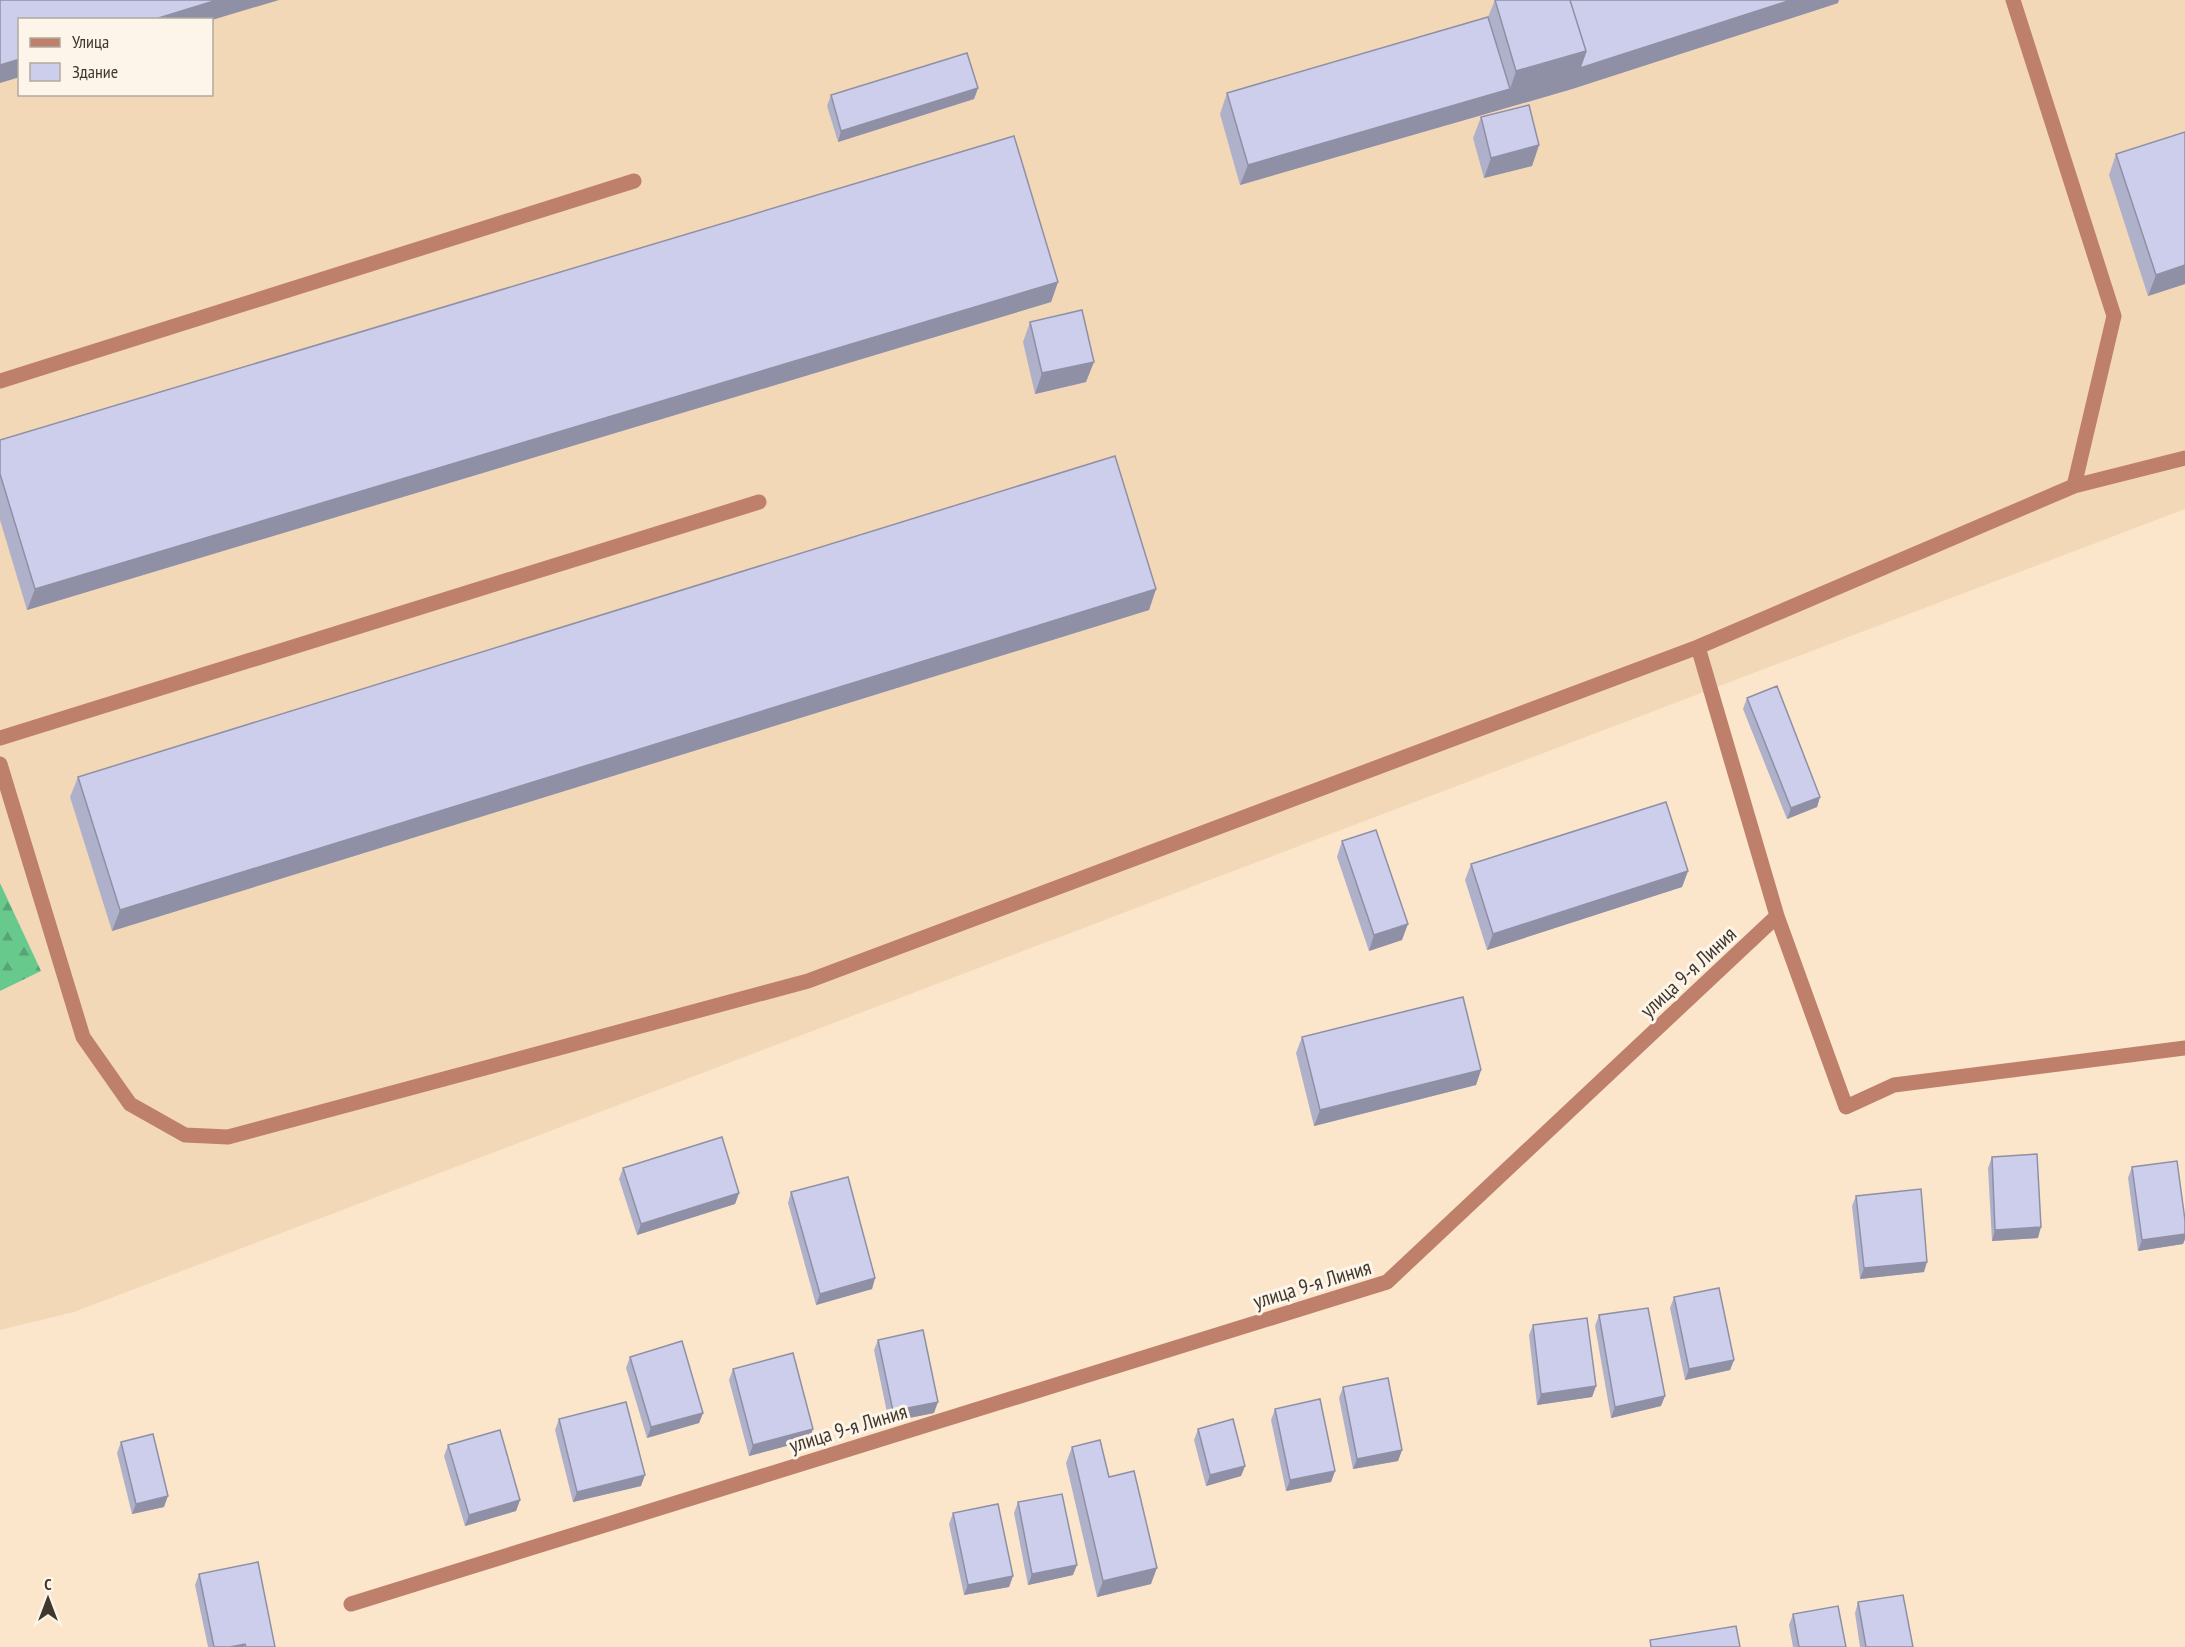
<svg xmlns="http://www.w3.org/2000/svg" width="2185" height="1647" viewBox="0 0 2185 1647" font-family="'PT Sans Narrow',sans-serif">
  <defs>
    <pattern id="forest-firs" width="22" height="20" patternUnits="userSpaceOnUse" patternTransform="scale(1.5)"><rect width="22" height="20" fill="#68c98d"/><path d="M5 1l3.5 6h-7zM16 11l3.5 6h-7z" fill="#57a474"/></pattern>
  </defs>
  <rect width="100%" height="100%" fill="#fbe6cb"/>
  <path fill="#f2d8b7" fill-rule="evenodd" d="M 0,0 L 2185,0 L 2185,509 L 74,1312 L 0,1330 ZM 20,20 L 212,20 L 212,94 L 20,94 Z"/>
  <path fill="url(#forest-firs)" d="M 0,883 L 41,971 L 0,991 Z"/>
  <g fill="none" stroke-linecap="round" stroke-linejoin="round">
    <path stroke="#bf806b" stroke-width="15" d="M 2013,0 L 2114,316 L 2074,486
      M 0,381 L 634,181
      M 0,738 L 759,502
      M 0,764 L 83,1037 L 130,1104 L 185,1135 L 228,1137 L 808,981 L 1698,647
      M 1777,916 L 1698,647 L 2074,486 L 2185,458
      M 351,1604 L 1387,1282 L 1777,916 L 1846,1107 L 1894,1085 L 2185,1048"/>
  </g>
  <path fill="#afb1cb" d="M 1495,0 L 1838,3 L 1572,89 L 1240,185 L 1220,114 L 1227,93 L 1488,17 Z
    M 978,88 L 974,99 L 838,142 L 827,106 L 831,95 Z
    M 1481,117 L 1539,145 L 1532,166 L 1484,178 L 1473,138 Z
    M 2185,132 L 2185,284 L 2148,296 L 2109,175 L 2116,154 Z
    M 1058,282 L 1051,302 L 27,610 L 0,520 L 0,440 Z
    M 1030,322 L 1086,382 L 1035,394 L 1023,342 Z
    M 1156,589 L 1149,610 L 112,931 L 70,797 L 78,777 Z
    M 1747,698 L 1820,797 L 1817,807 L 1787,819 L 1743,709 Z
    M 1342,841 L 1402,940 L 1369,951 L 1337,857 Z
    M 1471,864 L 1688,871 L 1682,887 L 1487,950 L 1465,880 Z
    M 1302,1037 L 1481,1070 L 1476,1085 L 1314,1126 L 1296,1053 Z
    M 1992,1157 L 2038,1238 L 1992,1241 L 1988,1168 Z
    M 2132,1167 L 2185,1220 L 2185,1239 L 2183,1244 L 2138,1251 L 2128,1178 Z
    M 623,1168 L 739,1193 L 735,1204 L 637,1235 L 619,1179 Z
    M 791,1192 L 875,1278 L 872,1289 L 816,1305 L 788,1203 Z
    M 1856,1196 L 1924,1272 L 1860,1279 L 1852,1206 Z
    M 1674,1297 L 1734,1360 L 1730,1370 L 1685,1380 L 1670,1308 Z
    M 1599,1315 L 1661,1406 L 1611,1418 L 1595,1326 Z
    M 1533,1325 L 1596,1386 L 1592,1397 L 1537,1405 L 1529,1335 Z
    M 878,1340 L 934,1413 L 889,1422 L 874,1350 Z
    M 630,1357 L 703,1413 L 699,1423 L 647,1438 L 626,1368 Z
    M 733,1369 L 809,1440 L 749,1456 L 729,1380 Z
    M 1343,1387 L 1402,1450 L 1398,1461 L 1353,1469 L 1339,1398 Z
    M 1275,1409 L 1335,1471 L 1331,1482 L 1286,1491 L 1271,1420 Z
    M 559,1419 L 641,1486 L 573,1502 L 555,1430 Z
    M 1198,1429 L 1245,1466 L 1241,1476 L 1206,1486 L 1194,1440 Z
    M 121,1442 L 164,1507 L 132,1514 L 117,1453 Z
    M 448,1445 L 520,1500 L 516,1511 L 465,1526 L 444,1456 Z
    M 1072,1447 L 1109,1477 L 1151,1584 L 1097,1597 L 1066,1463 Z
    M 1018,1502 L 1073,1575 L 1028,1585 L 1014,1513 Z
    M 953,1513 L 1013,1576 L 1009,1587 L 964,1595 L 949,1524 Z
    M 199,1574 L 275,1647 L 208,1647 L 195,1585 Z
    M 1858,1602 L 1913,1647 L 1860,1647 L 1855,1613 Z
    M 1793,1614 L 1846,1647 L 1793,1647 L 1789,1625 Z"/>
  <path fill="#8f90a5" d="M 217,0 L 279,0 L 212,20 L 152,20 Z
    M 1791,0 L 1839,0 L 1838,3 L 1572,89 L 1240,185 L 1248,165 L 1510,89 L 1516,71 L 1586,51 Z
    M 20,59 L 20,77 L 0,83 L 0,65 Z
    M 978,88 L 974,99 L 838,142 L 841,131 Z
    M 1539,145 L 1532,166 L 1484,178 L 1491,158 Z
    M 2185,265 L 2185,284 L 2148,296 L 2156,275 Z
    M 1058,282 L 1051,302 L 27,610 L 35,589 Z
    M 1094,362 L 1086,382 L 1035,394 L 1042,373 Z
    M 1156,589 L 1149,610 L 112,931 L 120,910 Z
    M 1820,797 L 1817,807 L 1787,819 L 1791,808 Z
    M 1688,871 L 1682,887 L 1487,950 L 1493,934 Z
    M 1408,924 L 1402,940 L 1369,951 L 1374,935 Z
    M 1481,1070 L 1476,1085 L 1314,1126 L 1320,1110 Z
    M 739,1193 L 735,1204 L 637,1235 L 641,1224 Z
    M 2041,1227 L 2038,1238 L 1992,1241 L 1995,1230 Z
    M 2185,1234 L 2185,1239 L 2183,1244 L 2138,1251 L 2142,1240 Z
    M 1927,1262 L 1924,1272 L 1860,1279 L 1864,1268 Z
    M 875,1278 L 872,1289 L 816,1305 L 820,1294 Z
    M 1734,1360 L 1730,1370 L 1685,1380 L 1689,1369 Z
    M 1596,1386 L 1592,1397 L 1537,1405 L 1541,1394 Z
    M 1665,1396 L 1661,1406 L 1611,1418 L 1615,1407 Z
    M 938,1402 L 934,1413 L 889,1422 L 893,1411 Z
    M 703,1413 L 699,1423 L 647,1438 L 651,1427 Z
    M 813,1429 L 809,1440 L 749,1456 L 753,1445 Z
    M 1402,1450 L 1398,1461 L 1353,1469 L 1357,1459 Z
    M 1245,1466 L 1241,1476 L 1206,1486 L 1210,1475 Z
    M 1335,1471 L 1331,1482 L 1286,1491 L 1290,1480 Z
    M 645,1475 L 641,1486 L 573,1502 L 577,1492 Z
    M 168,1496 L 164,1507 L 132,1514 L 136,1504 Z
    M 520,1500 L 516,1511 L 465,1526 L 469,1515 Z
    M 1077,1565 L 1073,1575 L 1028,1585 L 1032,1574 Z
    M 1157,1568 L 1151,1584 L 1097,1597 L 1103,1581 Z
    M 1013,1576 L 1009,1587 L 964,1595 L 968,1585 Z
    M 245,1644 L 244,1647 L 230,1647 Z"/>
  <path fill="#ccceec" stroke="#8f90a5" stroke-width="1.5" d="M 0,0 L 217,0 L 152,20 L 20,20 L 20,59 L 0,65 Z
    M 1495,0 L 1570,0 L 1586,51 L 1516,71 Z
    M 1570,0 L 1791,0 L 1580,68 L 1586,51 Z
    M 1488,17 L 1510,89 L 1248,165 L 1227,93 Z
    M 967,53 L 978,88 L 841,131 L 831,95 Z
    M 1529,105 L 1539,145 L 1491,158 L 1481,117 Z
    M 2185,132 L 2185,265 L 2156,275 L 2116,154 Z
    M 1014,136 L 1058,282 L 35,589 L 0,474 L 0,440 Z
    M 1082,310 L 1094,362 L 1042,373 L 1030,322 Z
    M 1115,456 L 1156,589 L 120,910 L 78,777 Z
    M 1777,686 L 1820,797 L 1791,808 L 1747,698 Z
    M 1666,802 L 1688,871 L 1493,934 L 1471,864 Z
    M 1376,830 L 1408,924 L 1374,935 L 1342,841 Z
    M 1463,997 L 1481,1070 L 1320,1110 L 1302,1037 Z
    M 722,1137 L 739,1193 L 641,1224 L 623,1168 Z
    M 2037,1154 L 2041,1227 L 1995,1230 L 1992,1157 Z
    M 2177,1161 L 2185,1220 L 2185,1234 L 2142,1240 L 2132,1167 Z
    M 848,1177 L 875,1278 L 820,1294 L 791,1192 Z
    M 1921,1189 L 1927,1262 L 1864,1268 L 1856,1196 Z
    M 1719,1288 L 1734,1360 L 1689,1369 L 1674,1297 Z
    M 1648,1308 L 1665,1396 L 1615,1407 L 1599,1315 Z
    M 1587,1318 L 1596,1386 L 1541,1394 L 1533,1325 Z
    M 923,1330 L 938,1402 L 893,1411 L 878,1340 Z
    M 682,1341 L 703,1413 L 651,1427 L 630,1357 Z
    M 793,1353 L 813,1429 L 753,1445 L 733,1369 Z
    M 1388,1378 L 1402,1450 L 1357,1459 L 1343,1387 Z
    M 1320,1399 L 1335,1471 L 1290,1480 L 1275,1409 Z
    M 626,1402 L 645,1475 L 577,1492 L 559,1419 Z
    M 1233,1419 L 1245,1466 L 1210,1475 L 1198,1429 Z
    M 500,1430 L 520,1500 L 469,1515 L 448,1445 Z
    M 153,1434 L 168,1496 L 136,1504 L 121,1442 Z
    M 1100,1440 L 1109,1477 L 1134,1471 L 1157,1568 L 1103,1581 L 1072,1447 Z
    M 1062,1494 L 1077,1565 L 1032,1574 L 1018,1502 Z
    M 998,1504 L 1013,1576 L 968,1585 L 953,1513 Z
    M 258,1562 L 275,1647 L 246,1647 L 245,1644 L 230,1647 L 214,1647 L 199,1574 Z
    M 1903,1595 L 1913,1647 L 1866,1647 L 1858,1602 Z
    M 1838,1606 L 1846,1647 L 1799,1647 L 1793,1614 Z
    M 1736,1626 L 1740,1647 L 1651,1647 L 1650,1640 Z"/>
  <g text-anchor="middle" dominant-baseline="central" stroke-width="6" stroke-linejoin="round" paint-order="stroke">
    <g font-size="21" fill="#40382d" stroke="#fef5ea">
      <text transform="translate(1688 972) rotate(-43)">улица 9-я Линия</text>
      <text transform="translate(1312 1284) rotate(-17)">улица 9-я Линия</text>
      <text transform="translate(848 1428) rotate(-17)">улица 9-я Линия</text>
    </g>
  </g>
  <rect x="18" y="18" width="195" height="78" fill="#fef5ea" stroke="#b2a99e" stroke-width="1.5"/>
  <rect x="30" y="38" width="30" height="9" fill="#bf806b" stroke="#b2a99e" stroke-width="1.5"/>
  <text x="72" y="48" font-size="18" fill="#40382d">Улица</text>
  <rect x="30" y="63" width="30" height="18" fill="#ccceec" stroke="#b2a99e" stroke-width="1.5"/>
  <text x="72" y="78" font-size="18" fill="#40382d">Здание</text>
  <g transform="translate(48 1599)" stroke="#fef5ea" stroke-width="4.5" paint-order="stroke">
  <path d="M0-4.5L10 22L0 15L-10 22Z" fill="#40382d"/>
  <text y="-9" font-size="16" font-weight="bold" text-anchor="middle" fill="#40382d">С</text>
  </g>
</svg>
